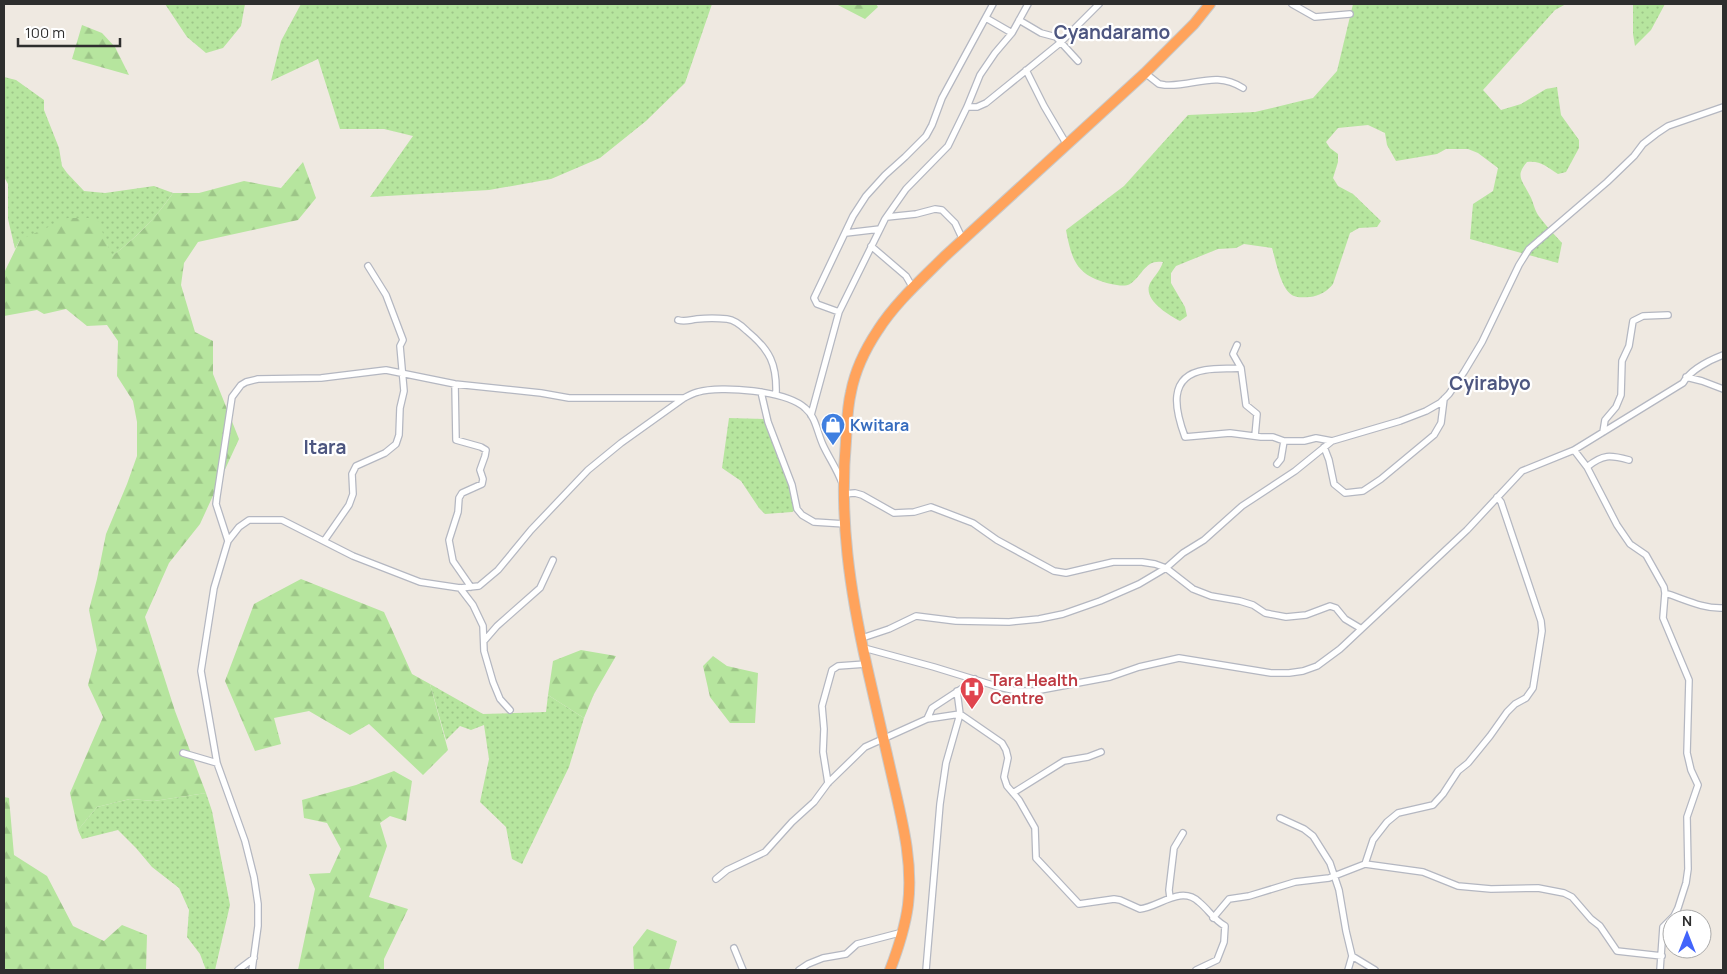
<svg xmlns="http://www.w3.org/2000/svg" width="1727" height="974" viewBox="0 0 1727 974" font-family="Manrope,sans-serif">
  <defs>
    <pattern id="grass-dots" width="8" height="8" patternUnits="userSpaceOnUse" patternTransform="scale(1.25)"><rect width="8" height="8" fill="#b6e59e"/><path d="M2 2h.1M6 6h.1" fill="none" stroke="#9dc588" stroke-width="1.8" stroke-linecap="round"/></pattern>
    <pattern id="forest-firs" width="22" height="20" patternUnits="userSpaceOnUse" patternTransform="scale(1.25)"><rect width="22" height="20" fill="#b6e59e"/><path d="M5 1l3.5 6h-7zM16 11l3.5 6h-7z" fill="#9dc588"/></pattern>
  </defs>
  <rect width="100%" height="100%" fill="#efe9e1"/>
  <path fill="url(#grass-dots)" d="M 165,4 L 245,4 L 241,26 L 223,48 L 206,53 L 187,37 Z
    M 301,4 L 712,4 L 685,83 L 646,121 L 600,158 L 551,179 L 489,190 L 370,197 L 413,136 L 384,129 L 340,129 L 318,59 L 271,81 L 281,41 Z
    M 1353,4 L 1566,4 L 1555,10 L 1483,90 L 1501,110 L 1521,104 L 1546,89 L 1557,87 L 1561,115 L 1579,140 L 1579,148 L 1566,172 L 1558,174 C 1547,167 1540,160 1527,162 C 1515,176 1522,180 1529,194 C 1533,200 1534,209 1538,215 C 1545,225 1554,234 1562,243 L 1558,263 L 1470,239 L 1473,204 L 1493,191 L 1498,168 L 1478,153 L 1468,149 L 1446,149 L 1437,154 L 1396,161 L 1387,145 L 1385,133 L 1368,125 L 1338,128 L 1326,142 L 1330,148 L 1338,154 L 1338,162 L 1333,178 L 1338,186 L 1353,194 L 1381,221 L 1377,227 L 1359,228 L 1350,233 L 1333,284 C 1328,291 1319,296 1310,297 C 1305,297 1298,298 1294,296 C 1281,291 1276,261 1272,248 L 1244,244 L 1236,248 L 1218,249 L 1176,266 L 1171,273 L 1171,283 L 1185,307 L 1187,316 L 1180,321 C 1169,315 1145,301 1149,286 C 1151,279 1160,272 1163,262 C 1145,259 1143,275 1130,284 C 1125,287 1117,285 1111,284 C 1078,276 1072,263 1066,230 L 1124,186 L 1188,115 L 1255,112 L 1313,98 L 1337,71 Z
    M 1633,4 L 1665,4 L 1651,30 L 1635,46 L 1633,34 Z
    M 4,77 L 16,80 L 44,100 L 44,110 L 59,148 L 62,166 L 67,173 L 84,191 L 105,193 L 154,186 L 173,193 C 155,219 136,238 111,257 L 107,244 L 20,240 L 15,249 L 8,219 L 8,184 L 4,177 Z
    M 729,418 L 767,419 L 797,509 L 792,512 L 765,514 L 759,508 L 741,481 L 722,468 Z
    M 430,684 L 483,714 L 546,712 L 548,695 L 584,718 L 569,767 L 522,864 L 512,859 L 506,827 L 480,802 L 489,759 L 484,725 L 471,730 L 460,726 L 446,740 Z
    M 206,793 L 212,811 L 230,905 L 215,970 L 206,970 L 200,954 L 187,937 L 189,910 L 179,888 L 152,867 L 136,848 L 118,830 L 82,839 L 78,830 L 97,807 L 130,799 L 154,801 Z"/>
  <path fill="url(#forest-firs)" d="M 836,4 L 876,4 L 878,7 L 865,19 Z
    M 82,25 L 102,33 L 115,47 L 129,75 L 72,59 Z
    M 303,162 L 316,198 L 298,220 L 198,242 L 184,263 L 181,285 L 195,332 L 213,341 L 213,374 L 239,439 L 200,524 L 169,563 L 145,617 L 175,711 L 206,793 L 154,801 L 130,799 L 97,807 L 78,830 L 70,793 L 103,717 L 88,685 L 97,650 L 89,610 L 97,579 L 106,534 L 127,484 L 137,456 L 137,422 L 133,401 L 117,376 L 118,341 L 107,325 L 87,326 L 66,309 L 44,314 L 37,310 L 4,316 L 4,273 L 20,240 L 68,218 L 93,218 L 98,221 L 112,256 C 136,238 155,219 173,193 L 199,193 L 244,181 L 281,188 Z
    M 301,579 L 384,612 L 412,674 L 430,684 L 448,750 L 423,775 L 369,724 L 350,735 L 309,711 L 274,718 L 281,744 L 255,751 L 225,681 L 254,604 Z
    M 581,650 L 616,656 L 594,694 L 584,718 L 548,695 L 553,661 Z
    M 713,656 L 727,666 L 758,673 L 755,723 L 730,723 L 710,697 L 703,666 Z
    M 394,771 L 412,781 L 406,821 L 390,816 L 380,823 L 387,846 L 369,897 L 408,909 L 384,959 L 384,970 L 298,970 L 315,889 L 309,874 L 330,873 L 341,849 L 327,823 L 304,818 L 302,800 L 356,785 Z
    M 4,797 L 9,798 L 14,855 L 47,876 L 73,926 L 104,941 L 122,925 L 147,935 L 146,970 L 4,970 Z
    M 647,929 L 677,941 L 669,970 L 634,970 L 633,947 Z"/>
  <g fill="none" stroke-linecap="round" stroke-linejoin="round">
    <defs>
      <path id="street" d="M 1292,4 L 1315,17 L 1350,14
        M 986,18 L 1012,33
        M 1019,20 L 1041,33 L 1056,37 L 1078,61
        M 1026,70 L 1044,106 L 1067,145
        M 1145,73 L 1159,84 L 1165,85 C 1194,87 1215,70 1243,88
        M 967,107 L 977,107 L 986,103 L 1060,43 L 1099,4
        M 887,217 L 916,214 L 935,209 L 942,210 L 955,223 L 963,240
        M 846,233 L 880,229
        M 871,246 L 906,276 L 913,288
        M 839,312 L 817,304 L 814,298 L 853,216 L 866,196 L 885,175 L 905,157 L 926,136 L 932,125 L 942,98 L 993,4
        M 678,320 C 685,322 689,320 697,319 C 706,318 718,318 727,319 C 735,320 742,326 747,331 C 770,350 777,364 776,394
        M 1237,345 L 1233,354 L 1241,368 L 1246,405 L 1257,414 L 1255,436
        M 1241,368 C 1229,369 1217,368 1205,370 C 1167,376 1175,410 1185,437 L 1230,433 L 1261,437 L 1273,437 L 1284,441 L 1304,441 L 1316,438 L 1332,441
        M 1686,377 L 1702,381 L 1723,389
        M 455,384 L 456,440 L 481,447 L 486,450 L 485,456 L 480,470 L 483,479 L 482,484 L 462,493 L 459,498 L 458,512 L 449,540 L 453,561 L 471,587
        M 761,392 L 768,422 L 792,485 L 797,509 L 802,515 L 814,522 L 845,524
        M 811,415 L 839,312 L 885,219 L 906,189 L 948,146 L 967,107 L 980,75 L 995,53 L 1012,33 L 1028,4
        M 1603,432 L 1605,420 L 1616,407 L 1621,395 L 1622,361 L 1629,346 L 1633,321 L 1643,316 L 1668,315
        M 1324,447 L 1329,460 L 1334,484 L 1345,493 L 1363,491 L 1381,479 L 1434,435 L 1441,423 L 1444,399
        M 1574,450 L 1587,467 L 1617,525 L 1630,544 L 1646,555 L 1664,587 L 1665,593 L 1663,618 L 1689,680 L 1687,753 L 1691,770 L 1698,785 L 1687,817 L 1688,869 L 1686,883 L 1678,908 L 1674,916 L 1663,927 L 1660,970
        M 1277,464 L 1281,459 L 1284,441
        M 1587,467 C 1603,454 1610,455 1629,460
        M 843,494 L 855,493 L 862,495 L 894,513 L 914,512 L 931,507 L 973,523 L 997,540 L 1054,571 L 1066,573 L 1113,562 L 1142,562 L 1155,564 L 1166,568 L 1193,589 L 1211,596 L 1240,601 L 1253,605 L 1265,613 L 1286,617 L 1306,615 L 1330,606 L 1336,608 L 1345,619 L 1360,628
        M 228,541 L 216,504 L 217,496 L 232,397 L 241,385 L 246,382 L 258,379 L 321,378 L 386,370 L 455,384 L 541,393 L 569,398 L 684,398
        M 324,541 L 349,505 L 353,494 L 352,474 L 356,466 L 385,453 L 396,444 L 399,435 L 400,408 L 404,391 L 400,346 L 403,340 L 386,295 L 368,266
        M 460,588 L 473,605 L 483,626 L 484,651 L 493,682 L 500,699 L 510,710
        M 1665,593 C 1684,599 1703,609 1723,608
        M 862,638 L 889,629 L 916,616 L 956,621 L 1009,622 L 1039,619 L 1063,614 L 1100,601 L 1139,584 L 1166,568 L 1183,553 L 1204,540 L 1242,506 L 1295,471 L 1332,441 L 1400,421 L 1426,411 L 1440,403 L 1449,394 L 1464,372 L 1482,342 L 1519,265 L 1529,249 L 1607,182 L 1634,156 L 1643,144 L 1656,134 L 1668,126 L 1723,107
        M 484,641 L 497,626 L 540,588 L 553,560
        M 864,648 L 934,667 L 999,687 L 1017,691 L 1035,691 L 1110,677 L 1139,667 L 1179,658 L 1271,673 L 1289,673 L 1303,671 L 1317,666 L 1340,649 L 1467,530 L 1522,471 L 1574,450 L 1683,383 C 1690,370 1710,360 1723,355
        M 927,719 L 932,708 L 961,689 L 970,685 L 975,679
        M 183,753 L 217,763
        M 828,783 L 823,752 L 824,729 L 822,706 L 832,670 L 838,666 L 866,664
        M 1013,793 L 1064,761 L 1088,757 L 1101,752
        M 1280,818 L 1304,829 L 1313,836 L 1330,863 L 1339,890 L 1346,931 L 1352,956 L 1348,970
        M 1365,864 L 1423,872 L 1458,886 L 1491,889 L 1538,888 L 1564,893 L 1572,897 L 1591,919 L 1600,926 L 1617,951 L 1662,956
        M 716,879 L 727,870 L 765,852 L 792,822 L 814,802 L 828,783 L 865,747 L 927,719 L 960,714 L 1002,743 L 1006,750 L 1008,758 L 1004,777 L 1007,786 L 1019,800 L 1035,828 L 1036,858 L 1079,904 L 1114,899 L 1120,900 L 1140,909 C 1159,907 1181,885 1199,902 C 1209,910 1213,919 1225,926 L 1224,942 L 1217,960 L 1196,970
        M 1170,898 L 1169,890 L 1174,848 L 1183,833
        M 1213,918 L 1229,899 L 1249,896 L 1295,882 L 1329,878 L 1365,864 L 1373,840 L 1387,822 L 1398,813 L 1433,805 L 1443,794 L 1458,771 L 1468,763 L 1490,736 L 1507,712 L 1515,704 L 1526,698 L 1533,688 L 1542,631 L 1541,621 L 1501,502 L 1497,497
        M 734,948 L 743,970
        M 1352,956 L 1375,970
        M 238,970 L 254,958
        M 252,970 L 258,926 L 258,904 L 254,877 L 245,841 L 217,763 L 201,671 L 214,588 L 228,541 L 239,527 L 249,520 L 282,520 L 353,556 L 420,582 L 460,588 L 479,586 L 498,570 L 531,530 L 588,470 L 621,443 L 684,398 C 688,396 693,393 698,392 C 721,385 787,391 805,408 C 816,417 817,432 823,445 C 829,458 837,469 842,483
        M 799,970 L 808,964 L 823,958 L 846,954 L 857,944 L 903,932
        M 926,970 L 940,804 L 946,763 L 960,714 L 957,691"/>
      <path id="highway" d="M 890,970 C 898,949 905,928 908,905 C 913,864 903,824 894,785 C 885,746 876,706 867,667 C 850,591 839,519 846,441 C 847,425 847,408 851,392 C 855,371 866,348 878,330 C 895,303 921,280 944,257 L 1145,73 L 1194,24 L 1210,4"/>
    </defs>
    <use href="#street" stroke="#b4b7c1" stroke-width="8"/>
    <use href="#highway" stroke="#c9c9c9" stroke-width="12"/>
    <use href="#street" stroke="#fff" stroke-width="5.5"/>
    <use href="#highway" stroke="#ffa35c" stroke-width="10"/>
  </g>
  <defs>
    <symbol id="shop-pin" viewBox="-11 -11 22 30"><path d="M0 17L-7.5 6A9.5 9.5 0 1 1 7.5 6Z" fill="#3f7fe0" stroke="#fff"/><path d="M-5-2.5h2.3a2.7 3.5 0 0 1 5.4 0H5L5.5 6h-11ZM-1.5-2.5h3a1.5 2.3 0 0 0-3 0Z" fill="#fff"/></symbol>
    <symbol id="hospital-pin" viewBox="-11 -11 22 30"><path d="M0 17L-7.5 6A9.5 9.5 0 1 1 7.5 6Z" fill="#e0444e" stroke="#fff"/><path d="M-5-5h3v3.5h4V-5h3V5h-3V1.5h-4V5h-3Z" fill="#fff"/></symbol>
  </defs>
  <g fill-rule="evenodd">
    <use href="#shop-pin" x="819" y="411" width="28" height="38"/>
    <use href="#hospital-pin" x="958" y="675" width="28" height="38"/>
  </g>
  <g text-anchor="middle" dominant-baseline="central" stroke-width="4.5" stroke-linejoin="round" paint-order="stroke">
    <g font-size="16" font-weight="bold" fill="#366cbe" stroke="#fff" text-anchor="start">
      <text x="850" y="425">Kwitara</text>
    </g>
    <g font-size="16" font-weight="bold" fill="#be3a42" stroke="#fff" text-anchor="start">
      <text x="990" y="680">Tara Health<tspan x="990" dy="18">Centre</tspan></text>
    </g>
    <g font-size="19" font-weight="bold" fill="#4d5680" stroke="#fff">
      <text x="1112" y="32">Cyandaramo</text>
      <text x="1490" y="383">Cyirabyo</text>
      <text x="325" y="447">Itara</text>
    </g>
  </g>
  <rect width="1727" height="974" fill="none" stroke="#2e2e2e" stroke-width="10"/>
  <g transform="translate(1687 934)"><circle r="24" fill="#ffffff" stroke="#ababab"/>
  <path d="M0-4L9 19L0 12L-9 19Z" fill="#4264fb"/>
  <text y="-8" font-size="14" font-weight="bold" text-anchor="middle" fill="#2e2e2e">N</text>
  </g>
  <path d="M18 38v8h102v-8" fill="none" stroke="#2e2e2e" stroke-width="2.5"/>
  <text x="25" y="38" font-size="15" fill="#2e2e2e" stroke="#ffffff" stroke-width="4" paint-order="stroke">100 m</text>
</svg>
